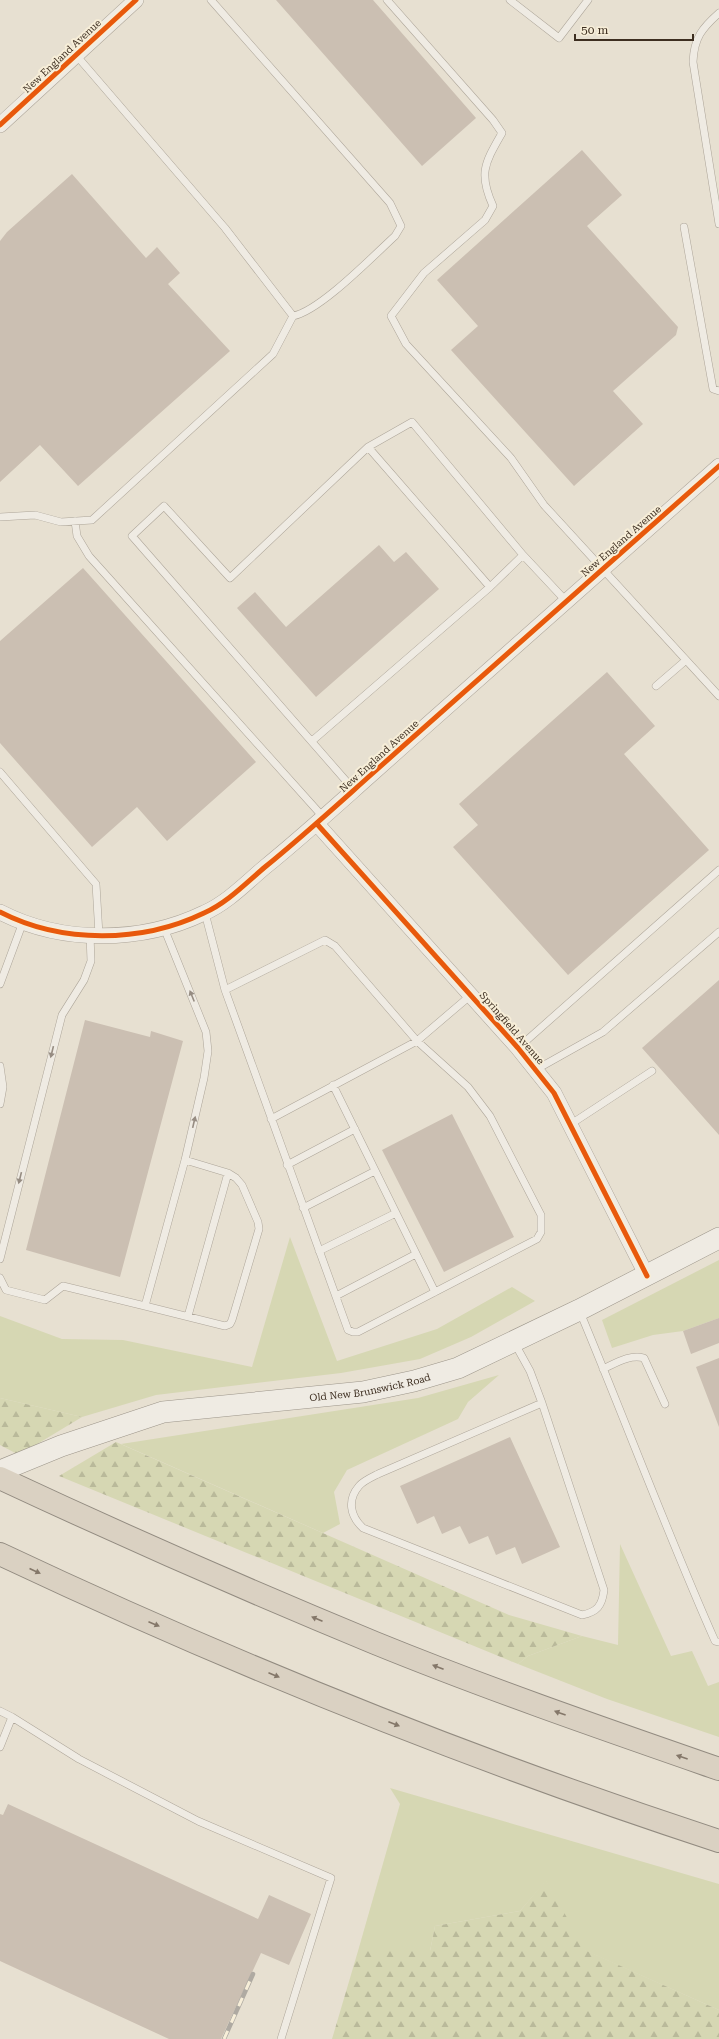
<svg xmlns="http://www.w3.org/2000/svg" width="719" height="2039" viewBox="0 0 719 2039" font-family="'Roboto Serif',serif">
  <defs>
    <pattern id="forest-firs" width="22" height="20" patternUnits="userSpaceOnUse"><rect width="22" height="20" fill="#d6d7b3"/><path d="M5 1l3.5 6h-7zM16 11l3.5 6h-7z" fill="#b9b99a"/></pattern>
  </defs>
  <rect width="100%" height="100%" fill="#e7e0d1"/>
  <path fill="#d6d7b3" d="M 290,1237 L 337,1361 L 437,1329 L 512,1287 L 535,1301 L 471,1337 L 420,1359 L 341,1373 L 156,1395 L 82,1417 L 0,1398 L 0,1316 L 62,1339 L 123,1340 L 252,1367 Z
    M 719,1260 L 719,1318 L 683,1331 L 653,1335 L 612,1348 L 602,1320 Z
    M 499,1375 L 468,1402 L 458,1419 L 347,1470 L 334,1492 L 340,1524 L 323,1533 L 121,1444 L 418,1398 Z
    M 620,1544 L 671,1656 L 692,1651 L 708,1686 L 719,1682 L 719,1737 L 607,1699 L 518,1664 L 528,1656 L 582,1636 L 618,1645 Z
    M 390,1788 L 719,1884 L 719,2010 L 584,1950 L 546,1881 L 520,1911 L 435,1926 L 430,1951 L 358,1951 L 400,1804 Z"/>
  <path fill="url(#forest-firs)" d="M 0,1398 L 82,1417 L 19,1455 L 0,1445 Z
    M 116,1442 L 509,1615 L 582,1636 L 528,1656 L 518,1664 L 59,1476 Z
    M 546,1880 L 585,1950 L 719,2010 L 719,2039 L 332,2039 L 358,1951 L 430,1951 L 435,1926 L 520,1911 Z"/>
  <path fill="#cbbfb2" d="M 276,0 L 373,0 L 476,118 L 422,166 Z
    M 582,150 L 622,195 L 587,226 L 678,327 L 676,335 L 613,391 L 643,424 L 574,486 L 451,350 L 478,326 L 437,280 Z
    M 72,174 L 146,258 L 157,247 L 180,273 L 168,284 L 230,351 L 78,486 L 40,445 L 0,482 L 0,241 L 7,232 Z
    M 379,545 L 394,562 L 406,552 L 439,589 L 316,697 L 237,608 L 255,592 L 286,627 Z
    M 83,568 L 256,762 L 167,841 L 137,807 L 92,847 L 0,743 L 0,641 Z
    M 607,672 L 655,726 L 624,754 L 709,850 L 568,975 L 453,847 L 478,825 L 459,804 Z
    M 719,980 L 719,1135 L 642,1048 Z
    M 85,1020 L 150,1037 L 151,1031 L 183,1041 L 120,1277 L 26,1250 Z
    M 452,1114 L 514,1237 L 444,1272 L 382,1150 Z
    M 719,1318 L 719,1343 L 691,1354 L 683,1331 Z
    M 719,1358 L 719,1427 L 696,1367 Z
    M 510,1437 L 560,1547 L 522,1564 L 515,1547 L 496,1555 L 488,1536 L 469,1544 L 460,1526 L 442,1534 L 434,1516 L 417,1524 L 400,1486 Z
    M 8,1804 L 258,1919 L 269,1895 L 311,1914 L 289,1965 L 261,1953 L 221,2039 L 169,2039 L 0,1961 L 0,1814 L 3,1815 Z"/>
  <g fill="none" stroke-linecap="round" stroke-linejoin="round">
    <defs>
      <path id="service" d="M 387,0 L 493,120 L 502,133 C 485,163 478,173 493,206 L 485,220 L 424,273 L 391,316 L 406,344 L 511,458 L 544,505 L 719,696
        M 510,0 L 559,38 L 588,0
        M 719,13 C 702,28 694,38 693,62 L 719,224
        M 76,55 L 225,228 L 293,316 C 320,311 373,256 395,236 L 401,226 L 390,203 L 211,0
        M 684,227 L 713,389 L 719,391
        M 368,447 L 412,422 L 523,555
        M 0,517 L 35,515 L 61,522 L 92,520 L 273,354 L 293,316
        M 75,521 L 77,536 L 89,556 L 324,818
        M 656,686 L 685,661
        M 312,741 L 490,587
        M 0,772 L 96,884 L 99,935
        M 354,790 L 132,536 L 164,506 L 230,578 L 368,447 L 490,587 L 523,555 L 566,601
        M 205,913 L 225,990 L 348,1330 L 353,1332 L 358,1332 L 537,1239 L 541,1232 L 541,1215 L 490,1116 L 468,1087 L 417,1041 L 335,946 L 325,940 L 225,990
        M 164,928 L 206,1032 L 208,1051 L 204,1078 L 185,1160 L 145,1306 L 225,1326 L 230,1324 L 232,1320 L 259,1229 L 258,1222 L 242,1185 L 236,1178 L 228,1173 L 185,1160
        M 0,984 L 23,922
        M 518,1048 L 719,870
        M 0,1066 L 3,1087 L 0,1104
        M 537,1069 L 603,1032 L 719,932
        M 333,1085 L 435,1292
        M 271,1119 L 417,1041 L 471,995
        M 571,1124 L 652,1071
        M 287,1165 L 355,1129
        M 303,1208 L 375,1171
        M 319,1251 L 396,1213
        M 0,1259 L 62,1015 L 84,980 L 91,961 L 90,935
        M 0,1278 L 6,1290 L 45,1300 L 63,1286 L 145,1306
        M 336,1296 L 416,1254
        M 580,1312 C 626,1422 667,1533 715,1641 L 719,1642
        M 188,1316 L 228,1173
        M 514,1342 L 530,1371 L 542,1403 L 604,1590 C 602,1606 597,1612 582,1615 L 363,1528 C 350,1516 347,1500 359,1486 C 363,1481 372,1477 378,1474 L 542,1403
        M 603,1369 C 616,1363 630,1354 644,1358 L 665,1404
        M 0,1711 L 12,1717 L 79,1759 L 198,1821 L 331,1878 L 281,2039
        M 0,1747 L 12,1717"/>
      <path id="minor" d="M 0,125 L 136,0
        M 317,824 L 518,1048 L 554,1093 L 647,1276
        M 0,912 C 62,944 142,943 204,913 C 227,903 246,883 265,867 C 302,837 337,805 373,773 C 488,670 604,568 719,466"/>
      <g id="secondary">
        <path id="s1" d="M 0,1471 L 61,1446 L 163,1412 L 363,1392 L 414,1381 L 458,1368 L 579,1310 L 719,1238"/>
      </g>
      <path id="motorway" d="M 0,1478 C 124,1536 249,1591 375,1643 C 488,1689 604,1729 719,1769
        M 0,1554 C 233,1664 474,1761 719,1841"/>
    </defs>
    <use href="#service" stroke="#ada599" stroke-width="8"/>
    <use href="#minor" stroke="#ada599" stroke-width="16"/>
    <use href="#secondary" stroke="#9c958a" stroke-width="22"/>
    <use href="#motorway" stroke="#928b80" stroke-width="24"/>
    <use href="#service" stroke="#efebe3" stroke-width="7"/>
    <use href="#minor" stroke="#efebe3" stroke-width="15"/>
    <use href="#secondary" stroke="#efebe3" stroke-width="21"/>
    <use href="#motorway" stroke="#dad1c2" stroke-width="22"/>
    <defs>
      <path id="rail" d="M 224,2039 L 253,1974"/>
    </defs>
    <use href="#rail" stroke="#afaaa2" stroke-width="4.5"/>
    <use href="#rail" stroke="#f7eed8" stroke-width="3" stroke-dasharray="9" stroke-linecap="butt"/>
    <defs>
      <path id="cycleway" d="M 0,125 L 136,0
        M 317,824 L 518,1048 L 554,1093 L 647,1276
        M 0,912 C 62,944 142,943 204,913 C 227,903 246,883 265,867 C 302,837 337,805 373,773 C 488,670 604,568 719,466"/>
    </defs>
    <use href="#cycleway" stroke="#f7eed8" stroke-width="8"/>
    <use href="#cycleway" stroke="#e8590c" stroke-width="5"/>
  </g>
  <defs><path id="oneway-solid" d="M-6-.8H1V-3.2L6.5 0L1 3.2V.8H-6Z"/></defs>
  <g fill="#968c82">
    <use href="#oneway-solid" transform="translate(192 996) rotate(-112)"/>
    <use href="#oneway-solid" transform="translate(52 1052) rotate(104)"/>
    <use href="#oneway-solid" transform="translate(194 1122) rotate(-77)"/>
    <use href="#oneway-solid" transform="translate(20 1178) rotate(104)"/>
  </g>
  <g fill="#847769">
    <use href="#oneway-solid" transform="translate(35 1571) rotate(24)"/>
    <use href="#oneway-solid" transform="translate(317 1619) rotate(-157)"/>
    <use href="#oneway-solid" transform="translate(154 1624) rotate(23)"/>
    <use href="#oneway-solid" transform="translate(438 1667) rotate(-159)"/>
    <use href="#oneway-solid" transform="translate(274 1675) rotate(23)"/>
    <use href="#oneway-solid" transform="translate(560 1713) rotate(-160)"/>
    <use href="#oneway-solid" transform="translate(394 1724) rotate(21)"/>
    <use href="#oneway-solid" transform="translate(682 1757) rotate(-161)"/>
  </g>
  <g text-anchor="middle" dominant-baseline="central" stroke-width="4" stroke-linejoin="round" paint-order="stroke">
    <g font-size="10" fill="#3d2e20" stroke="#f7eed8">
      <text transform="translate(62 56) rotate(-43)">New England Avenue</text>
      <text transform="translate(621 541) rotate(-41)">New England Avenue</text>
      <text transform="translate(379 756) rotate(-42)">New England Avenue</text>
      <text transform="translate(512 1028) rotate(49)">Springfield Avenue</text>
      <text stroke="none"><textPath href="#s1" startOffset="382">Old New Brunswick Road</textPath></text>
    </g>
  </g>
  <path d="M575 34v6h118v-6" fill="none" stroke="#3d2e20" stroke-width="2"/>
  <text x="581" y="34" font-size="12" fill="#3d2e20" stroke="#f7eed8" stroke-width="3" paint-order="stroke">50 m</text>
</svg>
